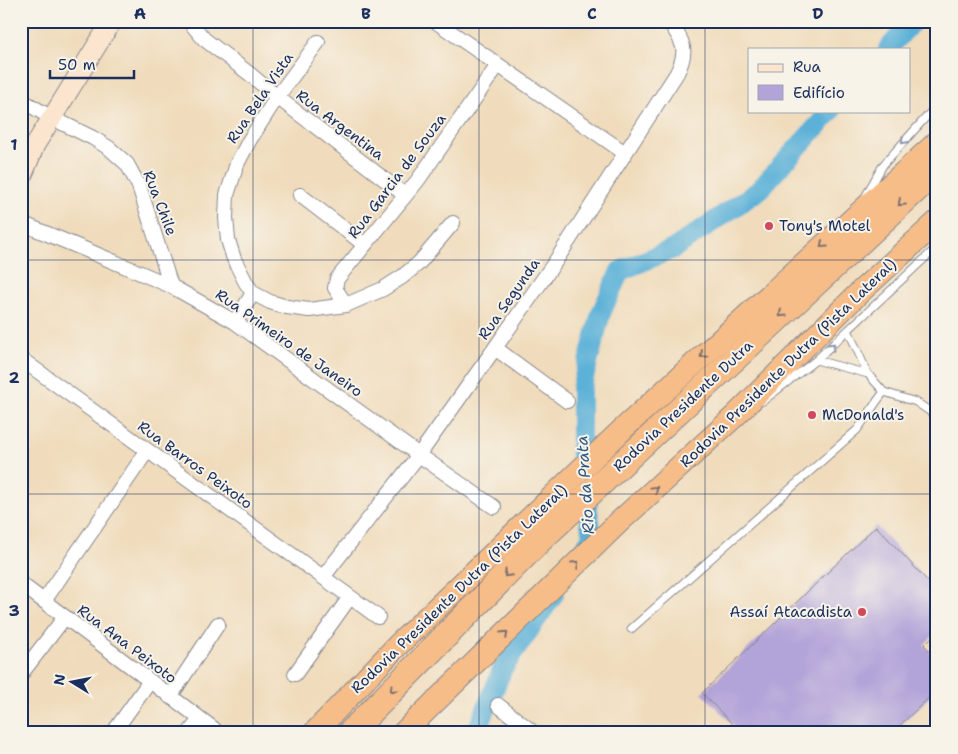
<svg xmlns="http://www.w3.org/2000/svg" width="958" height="754" viewBox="0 0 958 754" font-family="'Shantell Sans',sans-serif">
  <rect width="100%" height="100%" fill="#f7f3e8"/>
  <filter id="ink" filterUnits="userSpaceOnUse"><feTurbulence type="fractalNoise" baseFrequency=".02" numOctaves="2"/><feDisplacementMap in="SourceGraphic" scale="10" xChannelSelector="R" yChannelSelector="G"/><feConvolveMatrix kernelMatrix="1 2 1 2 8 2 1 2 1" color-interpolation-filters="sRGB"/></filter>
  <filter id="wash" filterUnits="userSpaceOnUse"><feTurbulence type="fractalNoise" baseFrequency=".0096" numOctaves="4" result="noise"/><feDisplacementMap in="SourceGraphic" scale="20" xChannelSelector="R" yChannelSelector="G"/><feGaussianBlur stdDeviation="1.12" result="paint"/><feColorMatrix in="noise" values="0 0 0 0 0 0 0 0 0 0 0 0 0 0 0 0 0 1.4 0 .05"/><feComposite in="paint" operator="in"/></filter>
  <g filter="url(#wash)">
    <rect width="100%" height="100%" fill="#f0dcbc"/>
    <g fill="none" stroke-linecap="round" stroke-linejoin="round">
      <path stroke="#5cb1d8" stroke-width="20" d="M 888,49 L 913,21
        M 580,555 L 592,537 L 581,464 L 581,389 L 601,313 L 620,271 L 673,249 L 758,191 L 831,111
        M 476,733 L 503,668 L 554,594"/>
    </g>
    <g id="blocks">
      <path fill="#b2a3d9" d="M 876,526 L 937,591 L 937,632 L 924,645 L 937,659 L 937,690 L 892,733 L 741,733 L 702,693 Z"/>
    </g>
  </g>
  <g filter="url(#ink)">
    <use href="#blocks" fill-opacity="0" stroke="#86868d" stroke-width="1"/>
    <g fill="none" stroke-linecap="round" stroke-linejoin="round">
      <defs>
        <path id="service" d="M 865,197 L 883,165 L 937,105
          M 816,360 L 868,374
          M 884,392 L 916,402 L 935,415 L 937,417
          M 763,401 L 816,360 L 937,247
          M 631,629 L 857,430 C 867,417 874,404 884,392 L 868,374 L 848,330"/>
        <path id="minor" d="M 189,21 L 204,39 L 251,75 L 277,97 L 405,195
          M 435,21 L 625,153
          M 318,42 L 277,97 L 249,141 L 237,164 L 227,195 L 226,218 L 228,240 L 234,259 L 246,283 L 253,293 L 270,302 L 287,307 L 309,310 L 346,305 L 383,289 L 402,277 L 419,263 L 453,223
          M 21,100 L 52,118 L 93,138 L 109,148 L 127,164 L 139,186 L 171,286
          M 300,195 L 365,245
          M 21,223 L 84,249 L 171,286 L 235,322 L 419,455 L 494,507
          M 346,305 L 335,288 L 337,279 L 418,180 L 498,65
          M 235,322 L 253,293
          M 495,348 L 567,401
          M 21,359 L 378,617
          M 323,577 L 419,455 L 495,348 L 555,262 L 677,73 C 689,49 683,42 669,21
          M 21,584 L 214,729
          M 44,601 L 147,451
          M 21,674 L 65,617
          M 295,674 L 350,597
          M 170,697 L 218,624
          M 498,705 L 534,733
          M 113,733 L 150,681
          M 189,733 L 200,719"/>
        <path id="secondary" d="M 21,179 L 35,145 L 112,21"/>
        <path id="trunk" d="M 314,733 L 396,647 L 624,428 L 937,142
          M 403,733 L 619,522 L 736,415 L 861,291 L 937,222"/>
        <path id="motorway" d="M 350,733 L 541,539 L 937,170"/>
      </defs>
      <use href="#service" stroke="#86868d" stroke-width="9"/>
      <use href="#minor" stroke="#86868d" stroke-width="16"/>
      <use href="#secondary" stroke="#86868d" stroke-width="21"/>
      <use href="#trunk" stroke="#86868d" stroke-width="24"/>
      <use href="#motorway" stroke="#86868d" stroke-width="27"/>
      <use href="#service" stroke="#fff" stroke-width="7"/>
      <use href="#minor" stroke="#fff" stroke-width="14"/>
      <use href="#secondary" stroke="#fce5cf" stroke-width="19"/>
      <use href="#trunk" stroke="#f7bd88" stroke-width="22"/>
      <use href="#motorway" stroke="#f7bd88" stroke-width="25"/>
    </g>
    <defs><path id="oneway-chevron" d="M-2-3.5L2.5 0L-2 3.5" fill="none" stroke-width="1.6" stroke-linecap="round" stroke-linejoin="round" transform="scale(1.25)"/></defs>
    <g stroke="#8d97ae">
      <use href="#oneway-chevron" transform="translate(904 141) rotate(132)"/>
      <use href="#oneway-chevron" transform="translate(832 346) rotate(-43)"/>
    </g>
    <g stroke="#7e6f71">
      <use href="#oneway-chevron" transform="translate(901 203) rotate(137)"/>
      <use href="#oneway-chevron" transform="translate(823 245) rotate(138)"/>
      <use href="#oneway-chevron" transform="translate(782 314) rotate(137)"/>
      <use href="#oneway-chevron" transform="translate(703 355) rotate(138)"/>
      <use href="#oneway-chevron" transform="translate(655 489) rotate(-42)"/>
      <use href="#oneway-chevron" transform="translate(576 564) rotate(-44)"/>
      <use href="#oneway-chevron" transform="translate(507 574) rotate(135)"/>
      <use href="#oneway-chevron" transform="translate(505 634) rotate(-44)"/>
      <use href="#oneway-chevron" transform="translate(393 689) rotate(135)"/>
    </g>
  </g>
  <path fill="none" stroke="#1b2f5e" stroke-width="1" stroke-opacity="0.55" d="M 253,21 L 253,733M 479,21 L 479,733M 705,21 L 705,733M 21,260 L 937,260M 21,494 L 937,494"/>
  <g fill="#d1495b" stroke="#f7f3e8" stroke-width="2">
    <circle cx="769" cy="226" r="5"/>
    <circle cx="812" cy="415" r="5"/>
    <circle cx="862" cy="612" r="5"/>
  </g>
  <g text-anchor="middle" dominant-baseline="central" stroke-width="4" stroke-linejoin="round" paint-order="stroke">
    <g font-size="15" fill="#1b2f5e" stroke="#f7f3e8">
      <text transform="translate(260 98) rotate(-56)">Rua Bela Vista</text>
      <text transform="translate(340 125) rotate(37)">Rua Argentina</text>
      <text transform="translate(397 176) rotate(-53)">Rua Garcia de Souza</text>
      <text transform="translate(160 203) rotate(69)">Rua Chile</text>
      <text transform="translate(509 299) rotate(-55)">Rua Segunda</text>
      <text transform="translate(289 343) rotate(35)">Rua Primeiro de Janeiro</text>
      <text transform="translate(788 363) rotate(-44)">Rodovia Presidente Dutra (Pista Lateral)</text>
      <text transform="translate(683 406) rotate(-43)">Rodovia Presidente Dutra</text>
      <text transform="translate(195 465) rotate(36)">Rua Barros Peixoto</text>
      <text transform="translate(459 589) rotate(-44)">Rodovia Presidente Dutra (Pista Lateral)</text>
      <text transform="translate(127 644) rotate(37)">Rua Ana Peixoto</text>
    </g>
    <g font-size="15" fill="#1b2f5e" stroke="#f7f3e8" text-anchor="start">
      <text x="779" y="226">Tony's Motel</text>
      <text x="822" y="415">McDonald's</text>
      <text x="852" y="612" text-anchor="end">Assaí Atacadista</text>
    </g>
    <g font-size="16" font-style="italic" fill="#2e5683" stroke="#f7f3e8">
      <text transform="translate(585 485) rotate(-94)">Rio da Prata</text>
    </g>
  </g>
  <rect width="958" height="754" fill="none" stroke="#f7f3e8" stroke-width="55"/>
  <rect x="748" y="48" width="162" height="65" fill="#f7f3e8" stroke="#9fa5b1"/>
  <rect x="758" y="64" width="25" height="8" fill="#fce5cf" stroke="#9fa5b1"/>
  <text x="793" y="72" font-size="15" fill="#1b2f5e">Rua</text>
  <rect x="758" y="85" width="25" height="15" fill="#b2a3d9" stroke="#9fa5b1"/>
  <text x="793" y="98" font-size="15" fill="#1b2f5e">Edifício</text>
  <g transform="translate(72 682) rotate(280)" stroke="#f7f3e8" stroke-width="4" paint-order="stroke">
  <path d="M0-4L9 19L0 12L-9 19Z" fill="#1b2f5e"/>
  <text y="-8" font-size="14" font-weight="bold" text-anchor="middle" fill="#1b2f5e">N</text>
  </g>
  <path d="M50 70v8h84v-8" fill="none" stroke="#1b2f5e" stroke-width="2.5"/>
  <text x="58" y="70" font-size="15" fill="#1b2f5e" stroke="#f7f3e8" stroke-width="4" paint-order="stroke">50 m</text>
  <rect x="28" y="28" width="902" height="698" fill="none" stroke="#1b2f5e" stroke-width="2"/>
  <g font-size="16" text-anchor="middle" font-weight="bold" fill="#1b2f5e">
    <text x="140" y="19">A</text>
    <text x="366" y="19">B</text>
    <text x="592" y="19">C</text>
    <text x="818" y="19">D</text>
    <text x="14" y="150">1</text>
    <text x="14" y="383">2</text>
    <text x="14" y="616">3</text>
  </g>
</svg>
